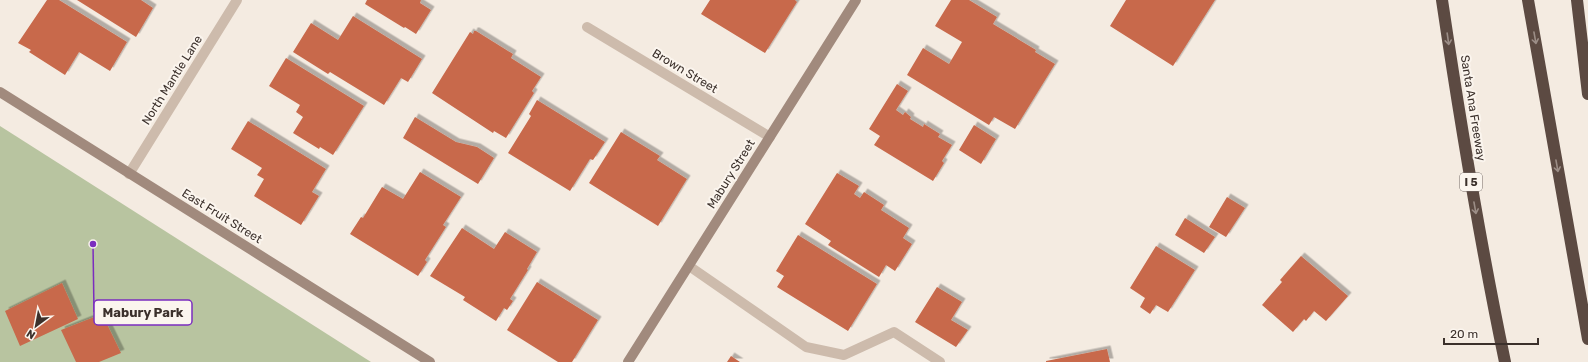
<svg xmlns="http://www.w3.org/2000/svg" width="1588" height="362" viewBox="0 0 1588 362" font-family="Rubik,sans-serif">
  <defs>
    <filter id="shadow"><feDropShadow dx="3.5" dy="-3.5" stdDeviation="0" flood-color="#0004"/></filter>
  </defs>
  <rect width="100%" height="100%" fill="#f4ebe1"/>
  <path fill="#b8c4a0" d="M 0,126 L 371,362 L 0,362 Z"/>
  <path fill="#c8694b" filter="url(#shadow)" d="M 47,0 L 59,0 L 127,42 L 110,71 L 79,52 L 65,75 L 29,52 L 31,50 L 18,43 Z
    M 77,0 L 141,0 L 153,8 L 136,37 Z
    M 367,0 L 421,0 L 420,3 L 431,10 L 416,34 L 405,27 L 404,28 L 365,4 Z
    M 710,0 L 795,0 L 797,2 L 765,53 L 701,14 Z
    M 951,0 L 969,0 L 997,17 L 993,24 L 1036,50 L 1035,52 L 1055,64 L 1015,129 L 994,117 L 989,125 L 907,75 L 923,48 L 949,64 L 962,42 L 935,26 Z
    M 1126,0 L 1215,0 L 1173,66 L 1110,26 Z
    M 353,16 L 422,59 L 408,82 L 401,78 L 384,105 L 330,72 L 328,74 L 293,52 L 311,23 L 338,40 Z
    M 474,31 L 476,31 L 513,54 L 511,58 L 541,77 L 532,91 L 534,93 L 506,138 L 494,131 L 493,133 L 432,93 L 470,32 L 473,34 Z
    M 286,58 L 364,106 L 333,155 L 320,147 L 319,149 L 293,133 L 303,117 L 296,112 L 300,105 L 269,86 Z
    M 897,84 L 908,91 L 896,110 L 903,115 L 905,112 L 911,117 L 910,119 L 923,127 L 924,124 L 940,134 L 938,137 L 952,145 L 942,161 L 944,163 L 933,181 L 874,145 L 880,136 L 869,129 Z
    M 537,100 L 605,142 L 593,160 L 590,159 L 570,191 L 508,153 L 531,116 L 529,114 Z
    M 415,117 L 456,142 L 477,147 L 494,158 L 478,184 L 403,138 Z
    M 248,121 L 326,169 L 312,192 L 319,196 L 301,225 L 254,196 L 264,179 L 257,175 L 262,168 L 231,149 Z
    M 974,125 L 996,139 L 981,164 L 959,150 Z
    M 621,132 L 660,156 L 657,160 L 687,179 L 658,226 L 589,183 Z
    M 420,172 L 461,197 L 443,225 L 446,227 L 425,260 L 427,262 L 418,276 L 350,234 L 361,217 L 363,218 L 382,187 L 403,199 Z
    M 837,173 L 859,186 L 854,194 L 860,198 L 864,192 L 884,205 L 881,210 L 909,228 L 903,238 L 912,244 L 895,271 L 886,265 L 879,277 L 828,245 L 831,241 L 805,224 Z
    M 1227,197 L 1245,208 L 1226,237 L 1209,227 Z
    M 1185,218 L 1215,237 L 1204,253 L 1175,235 Z
    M 462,228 L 494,249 L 505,232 L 537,252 L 527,269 L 528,270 L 510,299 L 513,301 L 507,310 L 504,308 L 496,321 L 463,300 L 465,297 L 430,276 Z
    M 798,235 L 877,284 L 848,331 L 777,287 L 784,276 L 776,271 Z
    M 1156,246 L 1195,270 L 1168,312 L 1156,305 L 1150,314 L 1140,307 L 1145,298 L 1130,288 Z
    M 1301,256 L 1348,296 L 1326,321 L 1314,311 L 1306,321 L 1304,319 L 1293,332 L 1262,305 L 1282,282 L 1280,280 Z
    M 537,282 L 598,320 L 572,362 L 558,362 L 507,330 Z
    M 62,283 L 78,319 L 20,346 L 5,311 Z
    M 937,287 L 962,302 L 951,320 L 968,330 L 956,347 L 915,322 Z
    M 102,314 L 121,353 L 99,362 L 76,362 L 61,330 Z
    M 1107,349 L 1110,362 L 1046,362 L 1046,361 Z
    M 731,356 L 740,362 L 727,362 Z"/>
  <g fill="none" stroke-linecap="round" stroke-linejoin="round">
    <path stroke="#cdbbac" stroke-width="10" d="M 689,266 L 806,347 L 844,355 L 894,332 L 940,362"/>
    <path stroke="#cdbbac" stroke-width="10" d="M 587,27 L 770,137
      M 129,174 L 237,0"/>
    <path stroke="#a18a7d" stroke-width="10" d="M 0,92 L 430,362
      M 628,362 L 856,0"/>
    <path stroke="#5c4a42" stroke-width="12" d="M 1442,0 C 1460,121 1480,242 1505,362
      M 1528,0 L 1588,339
      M 1577,0 L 1588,94"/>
  </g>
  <defs><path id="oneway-shaft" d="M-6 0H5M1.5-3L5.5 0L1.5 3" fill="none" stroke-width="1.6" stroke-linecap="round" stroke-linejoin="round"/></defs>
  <g stroke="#9c8e87">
    <use href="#oneway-shaft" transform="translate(1535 38) rotate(80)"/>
    <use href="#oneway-shaft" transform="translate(1448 39) rotate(82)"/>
    <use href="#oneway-shaft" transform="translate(1557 166) rotate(80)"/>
    <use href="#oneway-shaft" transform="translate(1475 208) rotate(80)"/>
  </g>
  <g text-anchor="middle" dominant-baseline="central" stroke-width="4" stroke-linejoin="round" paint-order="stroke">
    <rect fill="#fbf5ee" stroke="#756b66" stroke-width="1" x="1460" y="173" width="22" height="18" rx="3"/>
    <g font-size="11" font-weight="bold" fill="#3b302b">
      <text x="1471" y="182">I 5</text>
    </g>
    <g font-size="12" fill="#3b302b" stroke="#fbf5ee">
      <text transform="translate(685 71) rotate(31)">Brown Street</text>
      <text transform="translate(172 80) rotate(-58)">North Mantle Lane</text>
      <text transform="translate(1473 108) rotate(81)">Santa Ana Freeway</text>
      <text transform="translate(731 174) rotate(-58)">Mabury Street</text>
      <text transform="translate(222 216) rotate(32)">East Fruit Street</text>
    </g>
  </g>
  <path fill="none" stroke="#7b2cbf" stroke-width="1.5" d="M93 244L94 312"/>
  <circle fill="#7b2cbf" stroke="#fbf5ee" stroke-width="1.5" cx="93" cy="244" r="4"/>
  <rect fill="#fbf5ee" stroke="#7b2cbf" stroke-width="1.5" x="94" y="300" width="98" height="25" rx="4"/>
  <g font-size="13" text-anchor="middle" font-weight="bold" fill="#3b302b">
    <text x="143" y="317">Mabury Park</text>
  </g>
  <g transform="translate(36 326) rotate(212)" stroke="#fbf5ee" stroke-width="3" paint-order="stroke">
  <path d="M0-3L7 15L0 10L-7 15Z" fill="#3b302b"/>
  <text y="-6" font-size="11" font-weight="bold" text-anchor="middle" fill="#3b302b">N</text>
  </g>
  <path d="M1444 338v6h94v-6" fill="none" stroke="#3b302b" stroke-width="2"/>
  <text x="1450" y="338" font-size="12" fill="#3b302b" stroke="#fbf5ee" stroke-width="3" paint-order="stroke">20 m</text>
</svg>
